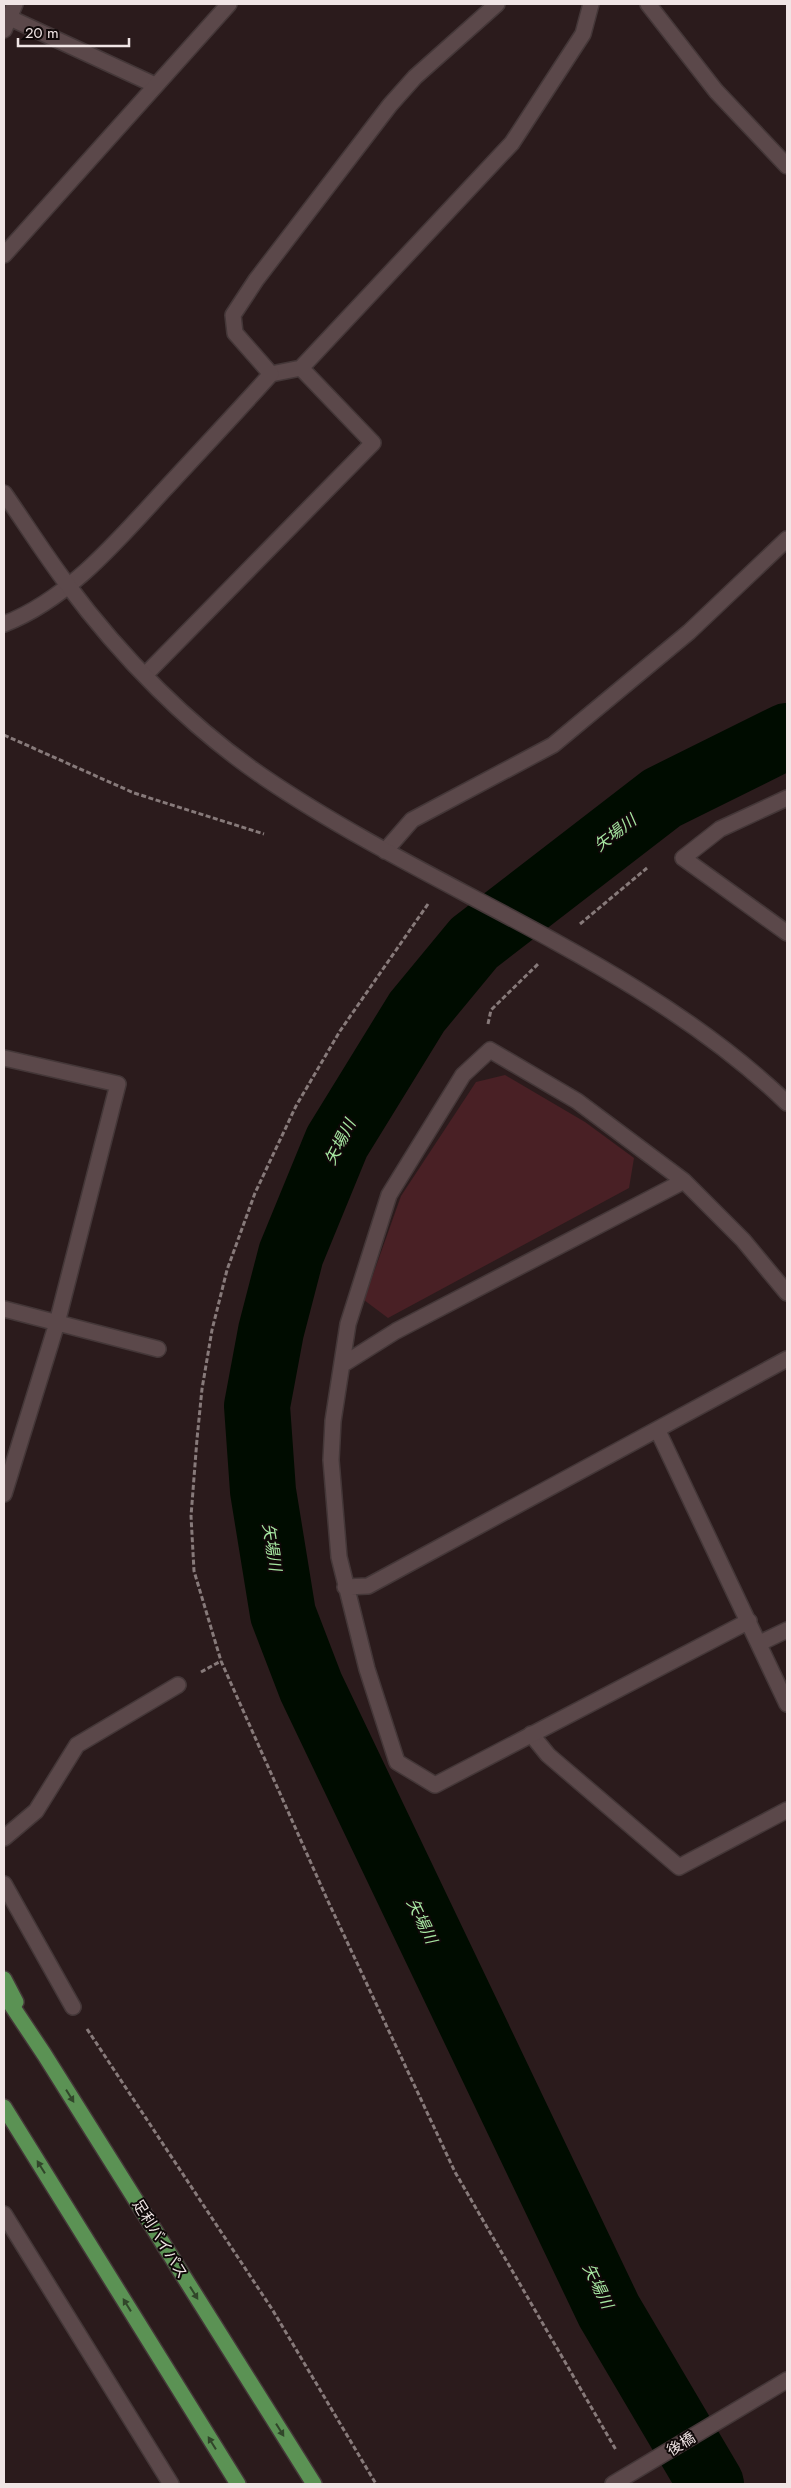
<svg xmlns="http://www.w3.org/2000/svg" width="791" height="2488" viewBox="0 0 791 2488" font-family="Jost,'Noto Sans JP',sans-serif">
  <rect width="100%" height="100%" fill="#2b1b1c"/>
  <path fill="#492025" d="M 505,1075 L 585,1122 L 634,1158 L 629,1188 L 388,1318 L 364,1300 L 401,1196 L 476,1082 Z"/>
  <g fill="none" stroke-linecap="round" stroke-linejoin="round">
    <path stroke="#000c00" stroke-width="66" d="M 711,2484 L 609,2311 L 311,1687 L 283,1614 L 263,1491 L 257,1406 L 271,1331 L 291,1254 L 337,1142 L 417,1012 L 474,943 L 662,798 L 787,736"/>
    <defs>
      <path id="service" d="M 10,18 L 155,85
        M 4,30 L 15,4
        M 301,368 L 512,143 L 583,34 L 591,4
        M 145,675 L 373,443 L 301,368 L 271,374
        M 385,851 L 412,820 L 553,745 L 689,632 L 787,539
        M 4,1058 L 118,1084 L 57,1323 L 4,1494
        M 4,1309 L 158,1349
        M 531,1734 L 548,1755 L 679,1867 L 787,1810
        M 4,1838 L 36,1811 L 77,1745 L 178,1685
        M 4,1884 L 73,2007"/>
      <path id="minor" d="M 648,4 L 716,91 L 787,166
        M 4,255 L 229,4
        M 4,624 C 69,599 119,539 165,489 C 200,451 236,413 271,374 L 235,333 L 233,315 L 256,280 L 390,105 L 415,77 L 497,4
        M 787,798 L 720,829 L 683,858 L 787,933
        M 342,1365 L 396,1331 L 684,1181
        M 658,1431 L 787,1704
        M 345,1587 L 368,1586 L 787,1359
        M 749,1621 L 435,1785 L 397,1762 L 367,1669 L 339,1557 L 331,1460 L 333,1421 L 348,1324 L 389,1195 L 463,1075 L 490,1050 L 577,1101 L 684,1181 L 743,1240 L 787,1293
        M 760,1643 L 787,1630
        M 4,2214 L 171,2484"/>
      <path id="tertiary" d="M 4,493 C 25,523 45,555 67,584 C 121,657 190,727 265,778 C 433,892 640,961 787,1103
        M 613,2484 L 787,2380"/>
      <path id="trunk" d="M 4,1979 L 16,2002
        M 4,1994 L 44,2054 L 314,2484
        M 4,2107 L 238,2484"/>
    </defs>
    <use href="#service" stroke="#443738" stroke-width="18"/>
    <use href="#minor" stroke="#443738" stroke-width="18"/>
    <use href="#tertiary" stroke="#443738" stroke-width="18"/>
    <use href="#trunk" stroke="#443738" stroke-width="18"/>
    <path stroke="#877a7a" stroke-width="3" stroke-dasharray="5 2.5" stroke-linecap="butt" d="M 4,735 L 134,793 L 264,834
      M 428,904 L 340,1031 L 296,1106 L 255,1193 L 227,1270 L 212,1330 L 202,1389 L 197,1439 L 191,1516 L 194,1571 L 221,1661 L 327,1899 L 455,2172 L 616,2450
      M 580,924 L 647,868
      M 488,1024 L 491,1010 L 538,964
      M 201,1672 L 221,1661
      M 87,2029 L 272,2309 L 376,2484"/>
    <use href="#service" stroke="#5b484a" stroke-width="15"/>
    <use href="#minor" stroke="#5b484a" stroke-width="15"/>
    <use href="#tertiary" stroke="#5b484a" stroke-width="15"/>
    <use href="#trunk" stroke="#5b9254" stroke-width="15"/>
  </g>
  <defs><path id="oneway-solid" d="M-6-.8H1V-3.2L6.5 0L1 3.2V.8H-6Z" transform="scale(1.25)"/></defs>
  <g fill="#31462a">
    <use href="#oneway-solid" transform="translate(70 2096) rotate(58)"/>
    <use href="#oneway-solid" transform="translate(41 2167) rotate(-122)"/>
    <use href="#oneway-solid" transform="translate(194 2293) rotate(58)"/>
    <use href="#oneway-solid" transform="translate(127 2305) rotate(-122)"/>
    <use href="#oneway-solid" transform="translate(280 2430) rotate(58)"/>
    <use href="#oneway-solid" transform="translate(212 2443) rotate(-122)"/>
  </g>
  <g text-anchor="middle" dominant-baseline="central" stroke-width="4" stroke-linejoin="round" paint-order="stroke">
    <g font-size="15" fill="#f0e5e5" stroke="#0f0808">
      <text transform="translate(160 2239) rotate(58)">足利バイパス</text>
      <text transform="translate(681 2444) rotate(-32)">後橋</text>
    </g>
    <g font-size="16" font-style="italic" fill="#a6e6a1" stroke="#0f0808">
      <text transform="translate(615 833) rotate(-38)">矢場川</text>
      <text transform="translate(340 1142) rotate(-63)">矢場川</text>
      <text transform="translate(272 1547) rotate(81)">矢場川</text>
      <text transform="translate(422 1921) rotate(64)">矢場川</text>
      <text transform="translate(598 2286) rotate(64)">矢場川</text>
    </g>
  </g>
  <rect width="791" height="2488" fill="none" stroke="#f0e5e5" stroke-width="10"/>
  <path d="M18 38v8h111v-8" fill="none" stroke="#f0e5e5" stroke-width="2.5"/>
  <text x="25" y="38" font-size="15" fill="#f0e5e5" stroke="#0f0808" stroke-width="4" paint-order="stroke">20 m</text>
</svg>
